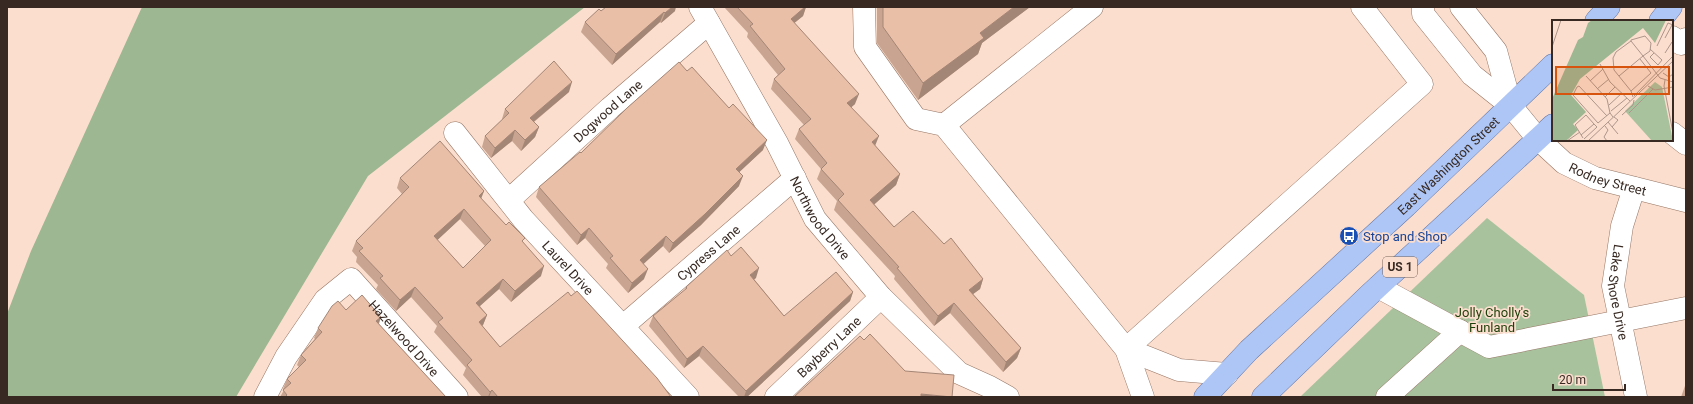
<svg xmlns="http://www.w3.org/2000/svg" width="1693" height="404" viewBox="0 0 1693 404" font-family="Roboto,sans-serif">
  <rect width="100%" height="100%" fill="#fbdece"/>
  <path fill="#a8c29e" d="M 1487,218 L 1584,295 L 1605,397 L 1300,397 Z"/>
  <path fill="#9db792" d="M 142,7 L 585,7 L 368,176 L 236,397 L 7,397 L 7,314 L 31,251 Z"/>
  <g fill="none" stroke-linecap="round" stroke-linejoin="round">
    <defs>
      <g id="minor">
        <path id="s1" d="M 700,7 L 777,143 L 815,219 L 881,297 L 959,373 L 990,387 L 1008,397"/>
        <path d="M 864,7 L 865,47 L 916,119 L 944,125 L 1126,349 L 1143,397"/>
        <path id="s2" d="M 1423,7 L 1423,14 L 1472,75 L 1511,106 L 1538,139 L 1564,163 L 1595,178 L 1686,201"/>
        <path d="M 1461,7 L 1496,51 L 1511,106"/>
        <path d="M 1672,37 L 1681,44 L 1686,39"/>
        <path d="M 944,125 L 1092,7"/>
        <path id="s3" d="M 455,133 L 523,219 L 688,397"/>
        <path d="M 1672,133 L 1686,144"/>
        <path id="s4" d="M 1634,188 L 1622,226 L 1613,286 L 1636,397"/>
        <path id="s5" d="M 509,200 L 610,108 L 709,23"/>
        <path d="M 1378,287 L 1489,347 L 1686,308"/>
        <path id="s6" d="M 622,327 L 795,178"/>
        <path d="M 1126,349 L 1422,84 L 1362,7"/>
        <path d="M 1126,349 L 1179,370 L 1227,374"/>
        <path id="s7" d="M 265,397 L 286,357 L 325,300 L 351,279 L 457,397"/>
        <path id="s8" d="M 776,397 L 881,297"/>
        <path d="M 1387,397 L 1460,331"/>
      </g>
      <g id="major">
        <path d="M 1596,21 L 1609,7"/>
        <path d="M 1660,21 L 1671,7"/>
        <path id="s9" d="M 1205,397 L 1249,350 L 1406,206 L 1553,65"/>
        <path d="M 1263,397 L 1369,295 L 1553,125"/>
      </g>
    </defs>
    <use href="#minor" stroke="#967564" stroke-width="23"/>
    <use href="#major" stroke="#6277a7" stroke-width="23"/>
    <use href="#minor" stroke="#fff" stroke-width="22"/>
    <use href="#major" stroke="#aec6f5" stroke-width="22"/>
  </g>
  <path fill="#c9a490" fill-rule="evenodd" d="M 724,7 L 806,7 L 803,16 L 794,23 L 855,104 L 851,107 L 875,146 L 900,174 L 896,185 L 874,204 L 894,227 L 944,244 L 983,279 L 980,289 L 973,294 L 1021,348 L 1017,358 L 1003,372 L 950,313 L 934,326 L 894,279 L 895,276 L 834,210 L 837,201 L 817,179 L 821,169 L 795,139 L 799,129 L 804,125 L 771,89 L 774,79 L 778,75 L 747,37 L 748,33 Z
    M 877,7 L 1030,7 L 982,43 L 978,54 L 918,100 L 877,43 Z
    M 601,11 L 675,11 L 661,23 L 660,22 L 612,65 L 581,32 L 585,22 Z
    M 687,71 L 763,150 L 739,172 L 739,186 L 701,225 L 669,253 L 663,246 L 643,264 L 644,279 L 628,293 L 606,268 L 608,264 L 585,238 L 577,245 L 536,197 L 539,187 L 581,153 Z
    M 569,92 L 534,122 L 539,127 L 535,137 L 521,151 L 512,141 L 491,158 L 482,147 L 485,136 L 502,120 L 502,119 L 505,109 Z
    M 400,178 L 484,191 L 481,199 L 506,225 L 523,243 L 541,276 L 511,302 L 499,289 L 480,306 L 487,315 L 483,325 L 482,326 L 500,347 L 671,397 L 482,397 L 463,375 L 466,368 L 434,332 L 437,326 L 411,297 L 396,311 L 376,289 L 378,285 L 356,262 L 357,257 L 352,251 L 356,241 L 402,194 L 397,188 ZM 460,219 L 485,246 L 463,268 L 437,240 Z
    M 731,256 L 756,278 L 754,279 L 784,316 L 853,292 L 850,301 L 747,397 L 739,397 L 699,356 L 684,368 L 649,326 L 653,316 L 685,290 L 686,287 Z
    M 346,310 L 381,317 L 379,324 L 446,397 L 280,397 L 284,390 L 283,389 L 287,379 L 299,367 L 297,365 L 301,355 L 315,339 L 314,338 L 318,328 Z
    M 1686,383 L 1686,397 L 1681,397 Z"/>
  <path fill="#a48676" d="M 672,7 L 676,7 L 675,11 L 661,23 L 665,13 Z
    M 805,7 L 806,7 L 803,16 L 787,29 L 791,19 Z
    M 1014,7 L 1030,7 L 982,43 L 978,54 L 918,100 L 923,83 L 980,33 Z
    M 664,12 L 660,22 L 612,65 L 616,54 Z
    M 572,82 L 569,92 L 526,128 L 530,118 Z
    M 859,94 L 855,104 L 844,114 L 847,103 Z
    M 539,127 L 535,137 L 521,151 L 525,140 Z
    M 515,130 L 512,141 L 491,158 L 495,148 Z
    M 879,136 L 875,146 L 872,142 Z
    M 767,140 L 763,150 L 732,179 L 736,169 Z
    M 900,174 L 896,185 L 867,211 L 870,200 Z
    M 743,176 L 739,186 L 701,225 L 669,253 L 673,243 Z
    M 484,191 L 480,201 L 479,196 Z
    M 464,209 L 460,219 L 430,247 L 434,236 Z
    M 589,228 L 585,238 L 577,245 L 581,235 Z
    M 666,236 L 663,246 L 636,271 L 640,260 Z
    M 544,266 L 541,276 L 511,302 L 515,291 Z
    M 759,268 L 756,278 L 747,285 L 750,275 Z
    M 648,269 L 644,279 L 628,293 L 632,283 Z
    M 503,279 L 499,289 L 472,313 L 476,303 Z
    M 983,279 L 980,289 L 965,300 L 969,290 Z
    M 415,287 L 411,297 L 396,311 L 400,300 Z
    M 853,292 L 850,301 L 747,397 L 744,397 L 746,391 Z
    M 954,303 L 950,313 L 934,326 L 938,316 Z
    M 487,315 L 483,325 L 475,332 L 479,322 Z
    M 381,317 L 377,327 L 376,321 Z
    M 703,346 L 699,356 L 684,368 L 687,359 Z
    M 1021,348 L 1017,358 L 1003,372 L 1006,362 Z
    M 492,390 L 489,397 L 488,397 L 490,392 Z
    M 921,394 L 952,397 L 920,397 Z"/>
  <path fill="#eabfa8" stroke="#a48676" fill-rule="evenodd" d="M 606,7 L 672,7 L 665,13 L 664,12 L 616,54 L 585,22 L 599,9 L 601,11 Z
    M 737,7 L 805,7 L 791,19 L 859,94 L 847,103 L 879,136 L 872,142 L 900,174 L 870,200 L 894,227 L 913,211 L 944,244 L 951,238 L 983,279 L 969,290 L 1021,348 L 1006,362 L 954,303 L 938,316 L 897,268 L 899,267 L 838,200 L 844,194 L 821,169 L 827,163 L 799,129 L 811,119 L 774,79 L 785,69 L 750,26 L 753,24 Z
    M 883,7 L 1014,7 L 980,33 L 984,38 L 923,83 L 883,27 Z
    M 554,61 L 572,82 L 530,118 L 539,127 L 525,140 L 515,130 L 495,148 L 485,136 L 509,113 L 505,109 Z
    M 679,62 L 687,71 L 692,67 L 729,108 L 733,104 L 767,140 L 736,169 L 743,176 L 705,214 L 673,243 L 666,236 L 640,260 L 648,269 L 632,283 L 610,258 L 613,256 L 589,228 L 581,235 L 539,187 L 580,152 L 581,153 L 627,108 Z
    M 440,141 L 484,191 L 479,196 L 506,225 L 509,222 L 525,238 L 522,241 L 544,266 L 515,291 L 503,279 L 476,303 L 487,315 L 479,322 L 500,347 L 568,292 L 571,296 L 577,291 L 657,378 L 671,397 L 498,397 L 492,390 L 490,392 L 467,365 L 472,360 L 438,322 L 443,318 L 415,287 L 400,300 L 380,278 L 383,276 L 359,251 L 363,248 L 356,241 L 409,187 L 400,178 ZM 464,209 L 491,240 L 463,268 L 434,236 Z
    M 741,247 L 759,268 L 750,275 L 784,316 L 836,272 L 853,292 L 746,391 L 703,346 L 687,359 L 653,316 L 687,288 L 686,287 L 727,250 L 731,256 Z
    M 362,295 L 381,317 L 376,321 L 446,397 L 285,397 L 287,395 L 283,390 L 291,383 L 287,379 L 306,360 L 301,355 L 322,332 L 318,328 L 332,306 L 338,301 L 346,310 Z
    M 870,334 L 905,371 L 954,375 L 952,397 L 921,394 L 921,397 L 794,397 L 860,336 L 864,340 Z"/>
  <defs>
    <symbol id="bus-disc" viewBox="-11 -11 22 22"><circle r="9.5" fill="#1a4fb4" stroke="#fbdece"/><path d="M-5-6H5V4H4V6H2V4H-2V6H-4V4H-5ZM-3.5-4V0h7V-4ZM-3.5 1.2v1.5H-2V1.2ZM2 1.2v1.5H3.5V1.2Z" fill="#fff"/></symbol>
  </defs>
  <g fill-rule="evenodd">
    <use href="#bus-disc" x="1338" y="225" width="22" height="22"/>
  </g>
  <g text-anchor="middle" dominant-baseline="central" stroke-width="3.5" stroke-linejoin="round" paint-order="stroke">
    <rect fill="#fbdece" stroke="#726056" stroke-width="1" x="1383" y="257" width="34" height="20" rx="3"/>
    <g font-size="12" font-weight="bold" fill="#382a23">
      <text x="1400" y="267">US 1</text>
    </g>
    <g font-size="13" fill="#382a23" stroke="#fbdece">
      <text stroke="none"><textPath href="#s5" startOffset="133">Dogwood Lane</textPath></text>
      <text stroke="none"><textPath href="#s9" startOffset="336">East Washington Street</textPath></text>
      <text stroke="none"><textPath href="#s2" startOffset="260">Rodney Street</textPath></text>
      <text stroke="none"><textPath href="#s1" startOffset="243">Northwood Drive</textPath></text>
      <text stroke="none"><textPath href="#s6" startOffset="114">Cypress Lane</textPath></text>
      <text stroke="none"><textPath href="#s3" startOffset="176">Laurel Drive</textPath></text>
      <text stroke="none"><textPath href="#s4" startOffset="107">Lake Shore Drive</textPath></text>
      <text stroke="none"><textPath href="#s7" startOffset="227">Hazelwood Drive</textPath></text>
      <text stroke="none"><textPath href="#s8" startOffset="73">Bayberry Lane</textPath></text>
    </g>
    <g font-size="13" fill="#164399" stroke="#fbdece" text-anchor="start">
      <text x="1363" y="236">Stop and Shop</text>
    </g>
    <g font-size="13" fill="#1c3e08" stroke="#fbdece">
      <text x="1492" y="312">Jolly Cholly's<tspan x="1492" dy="15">Funland</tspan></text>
    </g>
  </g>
  <g transform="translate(1552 20)">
    <rect width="121" height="121" fill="#fbdece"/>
    <path d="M 103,62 L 110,67 L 121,121 L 100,121 L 73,91 Z" fill="#a8c29e"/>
    <path d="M 40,0 L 114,0 L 103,23 L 91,8 L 28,59 L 19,75 L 34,92 L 21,104 L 26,110 L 14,121 L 0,121 L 0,79 L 26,20 L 31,17 L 36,3 Z" fill="#9db792"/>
    <path fill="none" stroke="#ad968a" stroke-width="1" d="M 113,18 L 120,5M 79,21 L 91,36 L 98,31 L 99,23 L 93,16 L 79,20 L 79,21 L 64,32 L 61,38 L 62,50 L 79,71 L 81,77M 105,26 L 116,3 L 121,5M 0,27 L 9,0M 98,29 L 110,40 L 106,45 L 98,37 L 102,33M 113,33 L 120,22M 48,44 L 58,62 L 78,81M 111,53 L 117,57 L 121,54M 34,56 L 55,79 L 58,93M 67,56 L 91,36 L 108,58 L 121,62M 113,60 L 112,66 L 121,113M 38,61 L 51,49M 96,66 L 103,70 L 121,67M 45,69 L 57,59M 79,71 L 99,53 L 88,39M 82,76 L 121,36M 53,77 L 63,67M 57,85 L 70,73M 59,91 L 75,78M 77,93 L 101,69M 70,95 L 81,85 L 82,80M 55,96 L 27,66 L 25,67 L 21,75 L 46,103 L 58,93 L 61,97M 56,102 L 66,114M 53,106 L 56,110 L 52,117 L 55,121M 60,107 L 66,100 L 62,97M 29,115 L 42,104 L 45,107 L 32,119M 31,118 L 23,105 L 34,95 L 42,104M 15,121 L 28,112M 36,121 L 121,41"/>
    <path fill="#d6540e" fill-opacity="0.15" stroke="#d6540e" stroke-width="2" d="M 4,47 L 117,47 L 117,74 L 4,74 Z"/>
    <rect width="121" height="121" fill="none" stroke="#382a23" stroke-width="2"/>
  </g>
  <rect width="1693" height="404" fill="none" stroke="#382a23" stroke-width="16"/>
  <path d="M1553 384v6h72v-6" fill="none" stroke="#382a23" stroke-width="2"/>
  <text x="1559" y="384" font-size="12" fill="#382a23" stroke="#fbdece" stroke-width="3" paint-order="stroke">20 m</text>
</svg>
